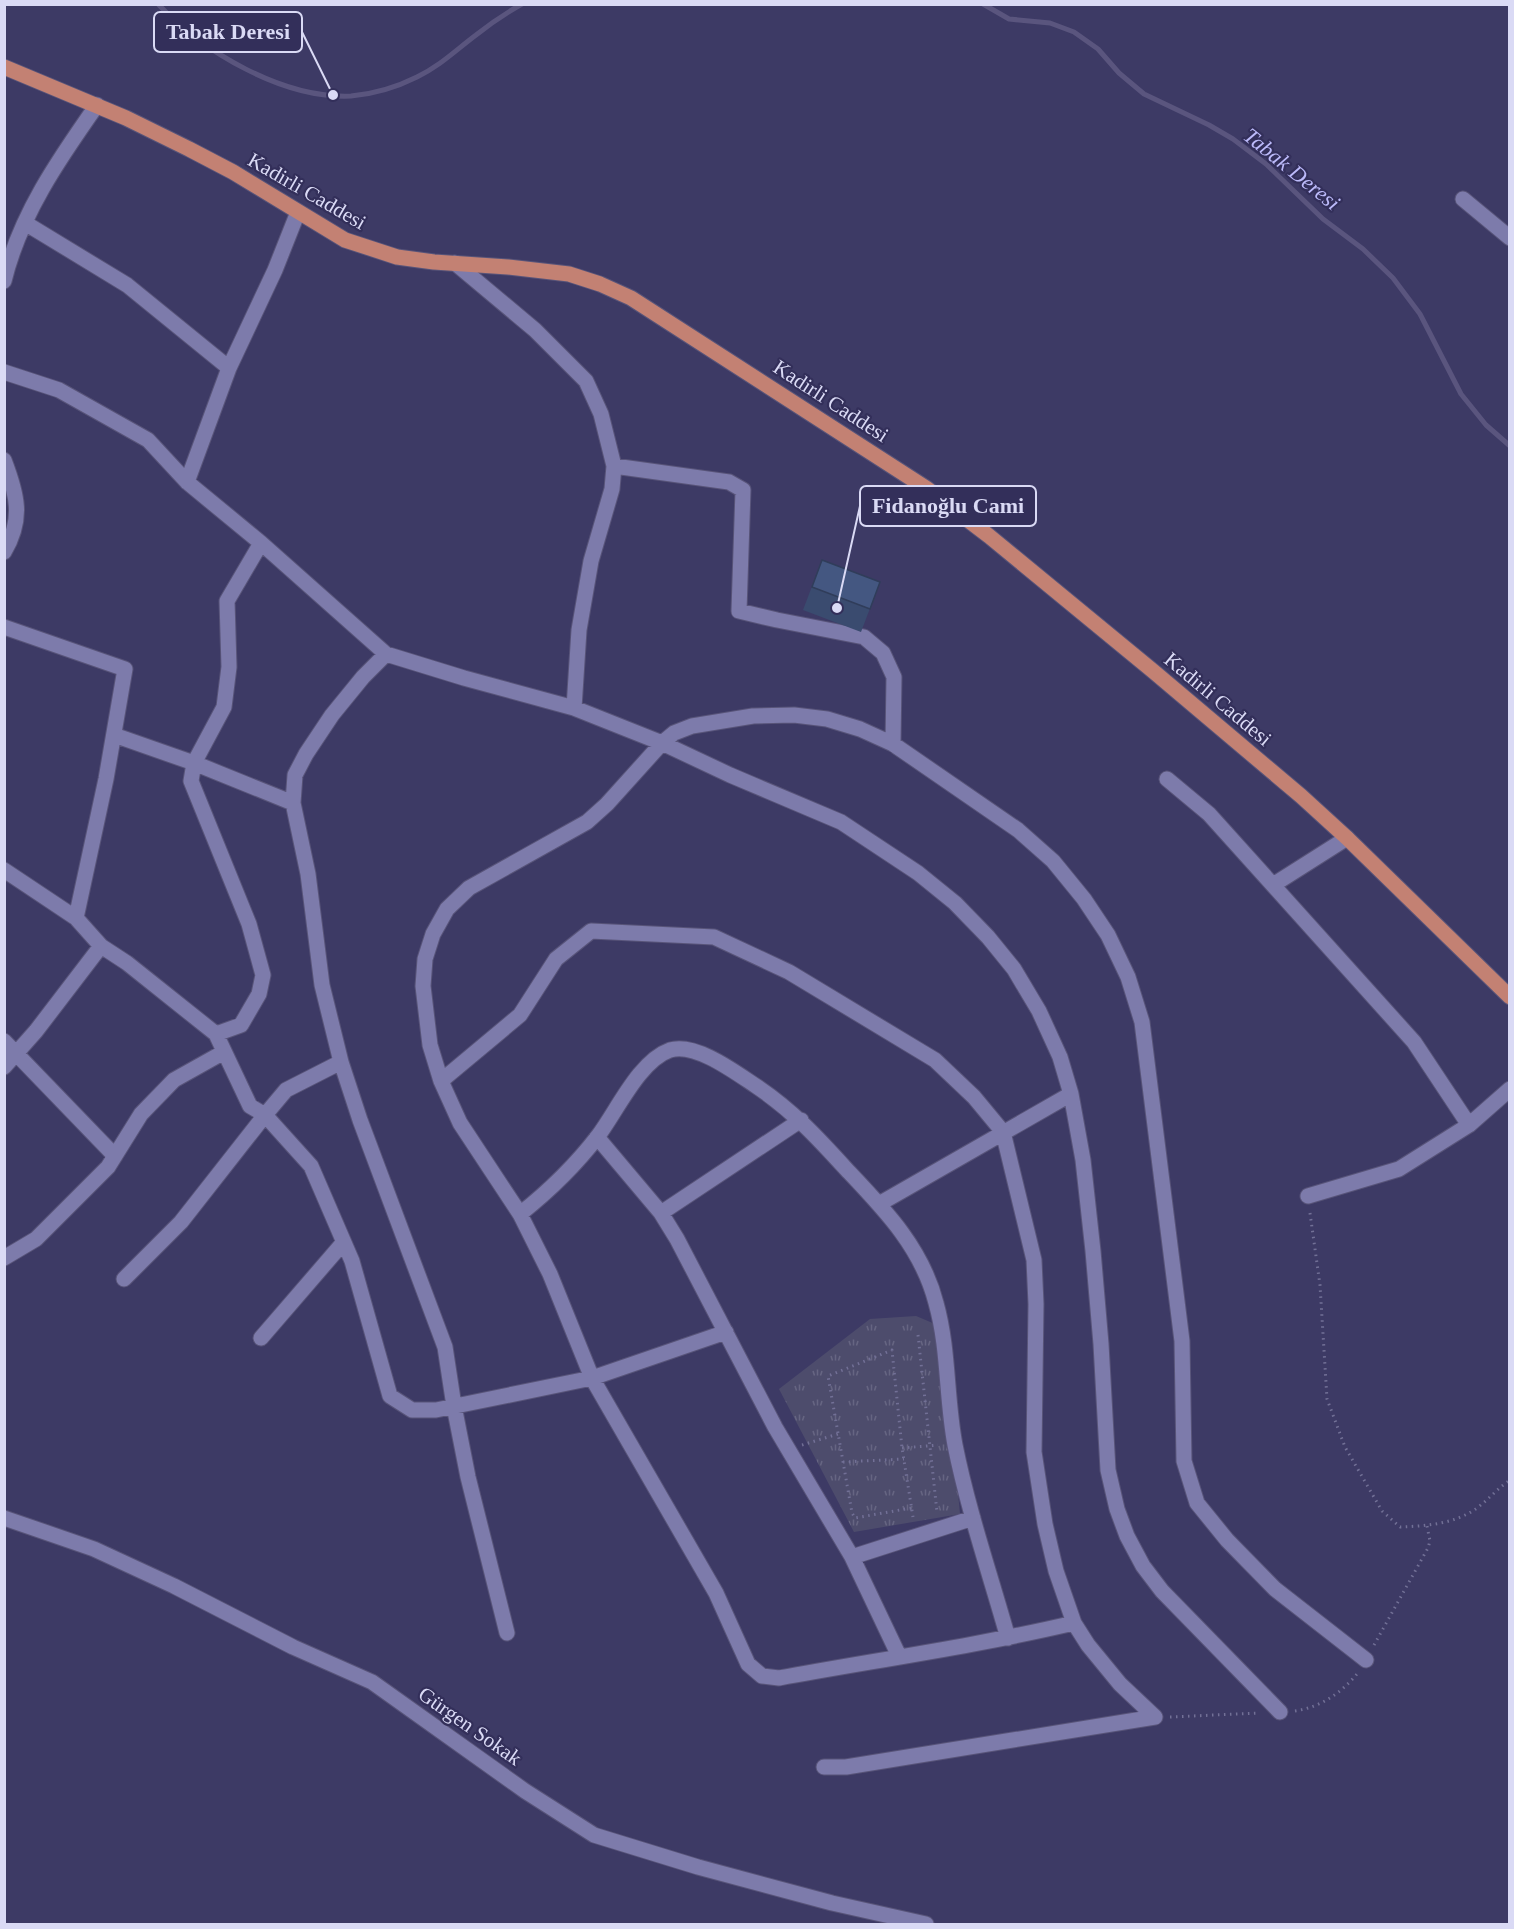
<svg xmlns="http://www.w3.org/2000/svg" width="1514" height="1929" viewBox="0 0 1514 1929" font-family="'Times New Roman',serif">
  <defs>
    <pattern id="park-tufts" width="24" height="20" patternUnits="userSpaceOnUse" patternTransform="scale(1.5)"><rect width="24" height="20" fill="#4d4c6c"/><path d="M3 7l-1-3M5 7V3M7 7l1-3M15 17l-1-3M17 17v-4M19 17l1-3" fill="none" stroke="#666582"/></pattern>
  </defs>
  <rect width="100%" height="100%" fill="#3d3a65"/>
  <path fill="url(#park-tufts)" d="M 916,1316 L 942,1327 L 960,1514 L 854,1532 L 779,1389 L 870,1319 Z"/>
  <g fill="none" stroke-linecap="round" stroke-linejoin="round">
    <path stroke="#5a557e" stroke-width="5" d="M 158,4 C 203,52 283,99 351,96 C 374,94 397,87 417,77 C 440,66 456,50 476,35 C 491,23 506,13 522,4
      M 983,4 L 1009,19 L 1050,23 L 1074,32 L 1098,49 L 1119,73 L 1144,94 L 1209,125 L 1233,139 L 1266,164 L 1323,219 L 1363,249 L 1393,278 L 1420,314 L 1461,394 L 1486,425 L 1510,446"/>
    <defs>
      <path id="minor" d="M 1463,199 L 1510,238
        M 25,223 L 127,285 L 229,368
        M 455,263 L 535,330 L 586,381 L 601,414 L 614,466 L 612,489 L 591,561 L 579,630 L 574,708
        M 4,281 C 20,215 59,159 97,105
        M 4,372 L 59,390 L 148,440 L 187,482 L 261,543 L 386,654 L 464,678 L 574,708 L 662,743 L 730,775 L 841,822 L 918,873 L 955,903 L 988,937 L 1014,969 L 1039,1011 L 1060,1057 L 1071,1094 L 1083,1160 L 1093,1251 L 1101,1344 L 1108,1470 L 1117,1509 L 1127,1536 L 1143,1566 L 1162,1591 L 1280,1712
        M 4,460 C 17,494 24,519 4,552
        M 614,466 L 729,482 L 743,490 L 739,611 L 777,620 L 864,637 L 883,653 L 894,677 L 893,744
        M 187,482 L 229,368 L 275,270 L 298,212
        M 4,627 L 125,669 L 106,779 L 76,918
        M 386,654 L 363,677 L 332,715 L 306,754 L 295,775 L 293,803 L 308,874 L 322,985 L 341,1062 L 360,1120 L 445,1347 L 454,1406 L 468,1477 L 507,1633
        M 114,735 L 194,763 L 293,803
        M 1167,779 L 1209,814 L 1414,1042 L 1469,1125
        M 4,870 L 76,918 L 101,946 L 127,963 L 216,1034 L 250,1106 L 265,1115 L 286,1090 L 341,1062
        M 1273,885 L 1347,838
        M 216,1034 L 241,1025 L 259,994 L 263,975 L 249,924 L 191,781 L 194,763 L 224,707 L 229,667 L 227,601 L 261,543
        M 4,1041 L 115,1156
        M 4,1067 L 36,1031 L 101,946
        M 441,1081 L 520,1015 L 556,959 L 591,931 L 714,937 L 789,972 L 935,1060 L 974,1097 L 1003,1132 L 1034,1260 L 1036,1304 L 1034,1452 L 1045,1524 L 1056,1571 L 1074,1623 L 1088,1645 L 1120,1684 L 1155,1717
        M 597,1137 L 661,1213 L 677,1239 L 775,1427 L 852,1557 L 899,1656
        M 1308,1196 L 1399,1169 L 1469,1125 L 1510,1089
        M 879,1204 L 1071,1094
        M 661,1213 L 801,1120
        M 520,1214 C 549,1191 575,1166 598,1136 C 617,1111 639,1061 670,1050 C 695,1042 735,1072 756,1086 C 793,1111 817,1137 847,1170 C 885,1210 922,1248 936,1303 C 949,1349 946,1398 955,1445 C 968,1510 990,1574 1008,1638
        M 4,1258 L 36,1239 L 108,1167 L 141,1114 L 174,1080 L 224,1052
        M 124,1279 L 181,1222 L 265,1115 L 311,1166 L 352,1261 L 390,1396 L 412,1410 L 436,1410 L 592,1378 L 726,1332
        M 261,1338 L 343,1243
        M 4,1518 L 94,1549 L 174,1586 L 293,1647 L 372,1682 L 525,1791 L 594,1835 L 698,1867 L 832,1903 L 926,1924
        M 852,1557 L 973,1518
        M 1074,1623 C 976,1646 877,1660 779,1678 L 762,1676 L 748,1664 L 716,1593 L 592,1378 L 550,1274 L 520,1214 L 460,1123 L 441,1081 L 430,1045 L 423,986 L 425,959 L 433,934 L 447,909 L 469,888 L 587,822 L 607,804 L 662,743 L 674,733 L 692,726 L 753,716 L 794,715 L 827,719 L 860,729 L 893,744 L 1018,830 L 1053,861 L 1084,899 L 1108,935 L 1128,977 L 1142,1022 L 1182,1341 L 1184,1461 L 1197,1503 L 1227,1540 L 1275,1589 L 1366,1660
        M 824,1767 L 846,1767 L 1155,1717"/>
      <path id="major" d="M 4,67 L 126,118 L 189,149 L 233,172 L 345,240 L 397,257 L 434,262 L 508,267 L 569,274 L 600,284 L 631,298 L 926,488 L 989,536 L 1153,671 L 1301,796 L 1347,838 L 1510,997"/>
    </defs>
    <use href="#minor" stroke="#585479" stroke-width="17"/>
    <use href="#major" stroke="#585479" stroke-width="17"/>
    <path stroke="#727096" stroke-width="3" stroke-dasharray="1.5 4.5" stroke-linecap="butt" d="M 1310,1213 L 1320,1285 L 1327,1399 L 1345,1447 L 1382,1511 L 1400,1527 C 1426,1526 1455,1524 1477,1508 C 1489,1499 1498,1488 1510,1480
      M 918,1335 L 937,1512
      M 802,1445 L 838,1434
      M 902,1448 L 938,1445
      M 843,1462 L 904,1459
      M 911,1508 L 855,1518 L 852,1513 L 828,1376 L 892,1350 L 902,1448 L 913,1517
      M 1374,1645 L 1428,1548 L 1430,1541 L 1427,1526
      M 1295,1711 C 1321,1707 1341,1693 1357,1674
      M 1170,1717 L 1259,1713"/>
    <use href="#minor" stroke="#7d7bab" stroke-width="15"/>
    <use href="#major" stroke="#c38173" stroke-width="15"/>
  </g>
  <path fill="#3a4b6f" d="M 822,560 L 880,582 L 861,632 L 803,610 Z"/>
  <path fill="#445781" stroke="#303d5a" stroke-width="1.5" d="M 822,560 L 880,582 L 870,609 L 812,587 Z"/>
  <g text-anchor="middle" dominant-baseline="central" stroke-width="4.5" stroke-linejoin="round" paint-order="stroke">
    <g font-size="21" fill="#dadaf5" stroke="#332f5a">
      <text transform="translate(307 191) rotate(30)">Kadirli Caddesi</text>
      <text transform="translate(831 401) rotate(33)">Kadirli Caddesi</text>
      <text transform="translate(1218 699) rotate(40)">Kadirli Caddesi</text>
      <text transform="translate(470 1726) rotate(35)">Gürgen Sokak</text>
    </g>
    <g font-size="22" font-style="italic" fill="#bcbafa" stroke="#332f5a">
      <text transform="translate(1292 169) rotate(39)">Tabak Deresi</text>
    </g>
  </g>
  <path fill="none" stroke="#dadaf5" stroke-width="2" d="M333 95L302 32M837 608L860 506"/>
  <g fill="#dadaf5" stroke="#332f5a" stroke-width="2">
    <circle cx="333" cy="95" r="6"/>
    <circle cx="837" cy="608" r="6"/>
  </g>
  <g fill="#332f5a" stroke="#dadaf5" stroke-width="2">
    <rect x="154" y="12" width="148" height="40" rx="6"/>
    <rect x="860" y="486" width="176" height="40" rx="6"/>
  </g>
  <g font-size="22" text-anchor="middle" font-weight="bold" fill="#dadaf5">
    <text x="228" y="39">Tabak Deresi</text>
    <text x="948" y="513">Fidanoğlu Cami</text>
  </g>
  <rect width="1514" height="1929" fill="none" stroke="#dadaf5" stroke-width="12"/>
</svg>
